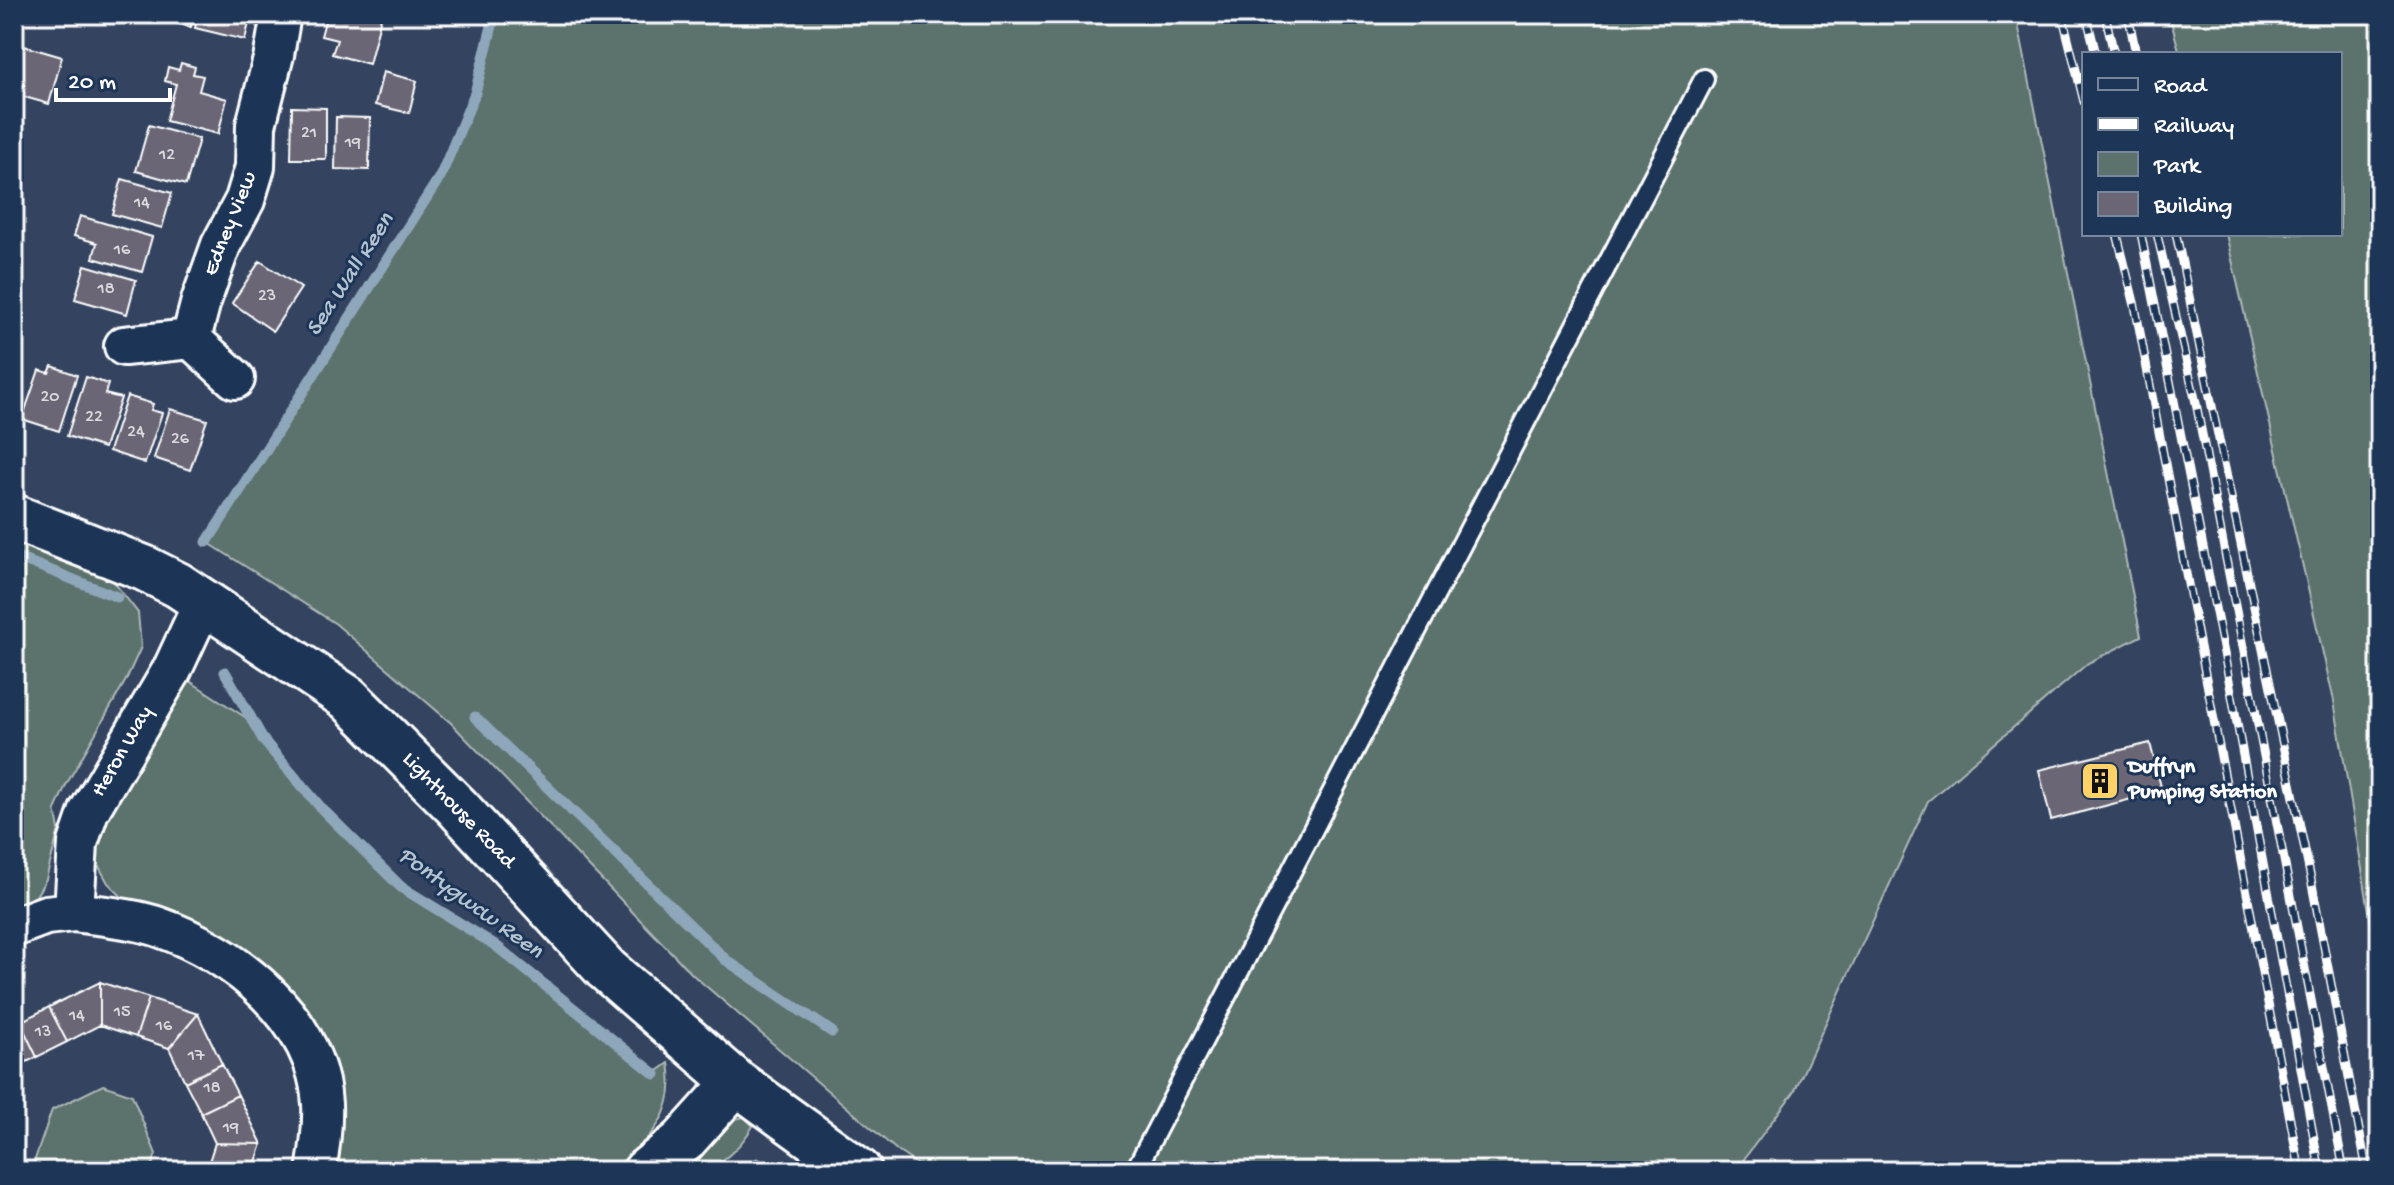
<svg xmlns="http://www.w3.org/2000/svg" width="2394" height="1185" viewBox="0 0 2394 1185" font-family="'Gochi Hand',sans-serif">
  <rect width="100%" height="100%" fill="#344460"/>
  <filter id="ink" filterUnits="userSpaceOnUse"><feTurbulence type="fractalNoise" baseFrequency=".0125" numOctaves="2"/><feDisplacementMap in="SourceGraphic" scale="16" xChannelSelector="R" yChannelSelector="G"/><feConvolveMatrix kernelMatrix="1 2 1 2 8 2 1 2 1" color-interpolation-filters="sRGB"/></filter>
  <g filter="url(#ink)">
    <path fill="#5c726d" stroke="#aeb8b6" stroke-width="2" d="M 495,14 L 2016,14 L 2141,636 L 2088,663 L 1928,801 L 1794,1092 L 1735,1171 L 927,1171 L 899,1152 L 693,975 L 451,723 L 336,624 L 207,542 L 441,175 L 475,93 Z
      M 2169,14 L 2380,14 L 2380,977 L 2334,701 L 2226,234 L 2340,234 L 2340,54 L 2180,54 Z
      M 14,538 L 110,577 L 138,613 L 141,647 L 126,680 L 66,785 L 55,810 L 59,829 L 46,879 L 36,896 L 14,911 Z
      M 182,676 L 254,723 L 264,741 L 323,810 L 401,887 L 495,945 L 655,1073 L 669,1063 C 678,1117 648,1140 610,1171 L 332,1171 L 311,1019 L 288,986 L 258,960 L 129,904 L 108,883 L 98,865 L 95,845 L 100,818 Z
      M 103,1085 L 132,1095 L 156,1154 L 150,1171 L 31,1171 L 52,1110 Z
      M 744,1117 L 753,1126 C 741,1146 724,1164 700,1171 C 691,1173 677,1171 668,1171 C 687,1155 719,1120 744,1117 Z"/>
    <g fill="none" stroke-linecap="round" stroke-linejoin="round">
      <path stroke="#8fa7bb" stroke-width="11" d="M 207,542 L 441,175 L 475,93 L 495,14
        M 14,556 L 117,597
        M 225,672 L 264,741 L 323,810 L 401,887 L 495,945 L 655,1074
        M 475,717 L 726,960 L 832,1032
        M 757,1163 L 767,1171"/>
    </g>
    <path fill="#6a6675" stroke="#fff" stroke-width="2" d="M 139,14 L 194,14 L 191,27 Z
      M 198,14 L 251,14 L 245,40 L 195,28 Z
      M 327,14 L 382,14 L 369,64 L 332,54 L 337,40 L 321,36 Z
      M 14,43 L 62,57 L 49,104 L 14,94 Z
      M 181,63 L 195,67 L 193,74 L 203,76 L 199,91 L 227,99 L 218,134 L 166,121 L 176,84 L 165,81 L 168,67 L 179,70 Z
      M 383,72 L 417,81 L 409,113 L 375,105 Z
      M 292,107 L 326,108 L 326,159 L 291,159 Z
      M 336,117 L 370,118 L 369,170 L 335,169 Z
      M 149,125 L 199,139 L 186,185 L 136,171 Z
      M 122,179 L 172,193 L 162,228 L 112,214 Z
      M 80,216 L 152,237 L 142,272 L 93,258 L 97,243 L 74,236 Z
      M 260,261 L 301,288 L 273,331 L 232,303 Z
      M 85,265 L 136,280 L 127,314 L 75,299 Z
      M 52,366 L 77,375 L 59,431 L 22,419 L 39,370 L 49,373 Z
      M 86,377 L 108,384 L 105,394 L 121,398 L 104,448 L 67,436 Z
      M 127,396 L 153,404 L 151,410 L 162,413 L 145,463 L 109,451 Z
      M 170,409 L 207,420 L 190,470 L 154,458 Z
      M 2150,743 L 2162,791 L 2051,820 L 2039,770 Z
      M 100,982 L 100,1025 L 67,1042 L 49,1007 Z
      M 100,982 L 149,998 L 136,1037 L 100,1025 Z
      M 149,998 L 198,1014 L 169,1048 L 136,1037 Z
      M 49,1007 L 67,1042 L 37,1057 L 20,1022 Z
      M 198,1014 L 222,1064 L 185,1082 L 169,1048 Z
      M 20,1022 L 37,1057 L 14,1068 L 14,1025 Z
      M 222,1064 L 238,1095 L 201,1113 L 185,1082 Z
      M 238,1095 L 262,1144 L 215,1143 L 201,1113 Z
      M 215,1143 L 262,1144 L 253,1171 L 206,1171 Z"/>
    <g fill="none" stroke-linecap="round" stroke-linejoin="round">
      <defs>
        <path id="lane" d="M 1135,1171 L 1704,79"/>
        <path id="street" d="M 124,346 L 191,339
          M 235,379 L 191,339 L 201,301 L 221,245 L 245,200 L 255,167 L 256,125 L 274,55 L 281,14
          M 74,912 C 102,916 133,918 159,927 C 234,953 317,1018 322,1104 C 323,1126 320,1149 316,1171
          M 14,927 L 46,915 L 74,912 L 78,843 L 89,811 L 172,670 L 204,601"/>
        <path id="secondary" d="M 14,517 L 144,568 L 178,585 L 348,698 L 457,807 L 606,969 L 736,1082 L 859,1171
          M 646,1171 L 683,1141 L 736,1082"/>
      </defs>
      <use href="#lane" stroke="#fff" stroke-width="24"/>
      <use href="#street" stroke="#fff" stroke-width="44"/>
      <use href="#secondary" stroke="#fff" stroke-width="50"/>
      <use href="#lane" stroke="#1d3557" stroke-width="18"/>
      <use href="#street" stroke="#1d3557" stroke-width="38"/>
      <use href="#secondary" stroke="#1d3557" stroke-width="44"/>
      <defs>
        <path id="rail" d="M 2062,14 L 2084,102
          M 2086,14 L 2096,54
          M 2105,14 L 2114,54
          M 2128,14 L 2136,54
          M 2117,234 L 2135,306 L 2300,1171
          M 2141,234 L 2224,653 L 2320,1171
          M 2157,234 L 2196,403 L 2344,1171
          M 2176,234 L 2311,879 L 2367,1171"/>
      </defs>
      <use href="#rail" stroke="#fff" stroke-width="9"/>
      <use href="#rail" stroke="#1d3557" stroke-width="6" stroke-dasharray="18" stroke-linecap="butt"/>
    </g>
  </g>
  <defs>
    <symbol id="building-square" viewBox="-11 -11 22 22"><rect x="-9" y="-9" width="18" height="18" rx="4" fill="#ffd166" stroke="#1d3557"/><path d="M-4-6H4V6H1V3H-1V6H-4ZM-2.5-4.3h1.7v1.8h-1.7ZM.8-4.3h1.7v1.8H.8ZM-2.5-1h1.7V.8h-1.7ZM.8-1h1.7V.8H.8Z" fill="#111"/></symbol>
  </defs>
  <g fill-rule="evenodd">
    <use href="#building-square" x="2078" y="759" width="44" height="44"/>
  </g>
  <g text-anchor="middle" dominant-baseline="central" stroke-width="6" stroke-linejoin="round" paint-order="stroke">
    <g font-size="18" fill="#dad9dc">
      <text x="309" y="133">21</text>
      <text x="353" y="143">19</text>
      <text x="167" y="155">12</text>
      <text x="142" y="203">14</text>
      <text x="122" y="250">16</text>
      <text x="106" y="289">18</text>
      <text x="267" y="296">23</text>
      <text x="50" y="397">20</text>
      <text x="94" y="417">22</text>
      <text x="136" y="432">24</text>
      <text x="180" y="439">26</text>
      <text x="122" y="1012">15</text>
      <text x="77" y="1016">14</text>
      <text x="164" y="1026">16</text>
      <text x="43" y="1032">13</text>
      <text x="196" y="1056">17</text>
      <text x="212" y="1088">18</text>
      <text x="231" y="1128">19</text>
    </g>
    <g font-size="22" fill="#fff" stroke="#1d3557">
      <text transform="translate(231 224) rotate(-68)">Edney View</text>
      <text transform="translate(123 752) rotate(-60)">Heron Way</text>
      <text transform="translate(458 811) rotate(46)">Lighthouse Road</text>
    </g>
    <g font-size="22" font-weight="bold" fill="#fff" stroke="#1d3557" text-anchor="start">
      <text x="2128" y="768">Duffryn<tspan x="2128" dy="25">Pumping Station</tspan></text>
    </g>
    <g font-size="24" font-style="italic" fill="#b5c4d1" stroke="#1d3557">
      <text transform="translate(351 275) rotate(-57)">Sea Wall Reen</text>
      <text transform="translate(470 904) rotate(36)">Pontygwcw Reen</text>
    </g>
  </g>
  <rect width="2394" height="1185" fill="none" stroke="#1d3557" stroke-width="48"/>
  <rect x="24" y="24" width="2346" height="1137" fill="none" stroke="#fff" stroke-width="3" filter="url(#ink)"/>
  <rect x="2082" y="52" width="260" height="184" fill="#1d3557" stroke="#77869a" stroke-width="2"/>
  <rect x="2098" y="78" width="40" height="12" fill="#1d3557" stroke="#77869a" stroke-width="2"/>
  <text x="2154" y="92" font-size="24" fill="#ffffff">Road</text>
  <rect x="2098" y="118" width="40" height="12" fill="#ffffff" stroke="#77869a" stroke-width="2"/>
  <text x="2154" y="132" font-size="24" fill="#ffffff">Railway</text>
  <rect x="2098" y="152" width="40" height="24" fill="#5c726d" stroke="#77869a" stroke-width="2"/>
  <text x="2154" y="172" font-size="24" fill="#ffffff">Park</text>
  <rect x="2098" y="192" width="40" height="24" fill="#6a6675" stroke="#77869a" stroke-width="2"/>
  <text x="2154" y="212" font-size="24" fill="#ffffff">Building</text>
  <path d="M56 88v12h114v-12" fill="none" stroke="#ffffff" stroke-width="4"/>
  <text x="68" y="88" font-size="24" fill="#ffffff" stroke="#1d3557" stroke-width="6" paint-order="stroke">20 m</text>
</svg>
